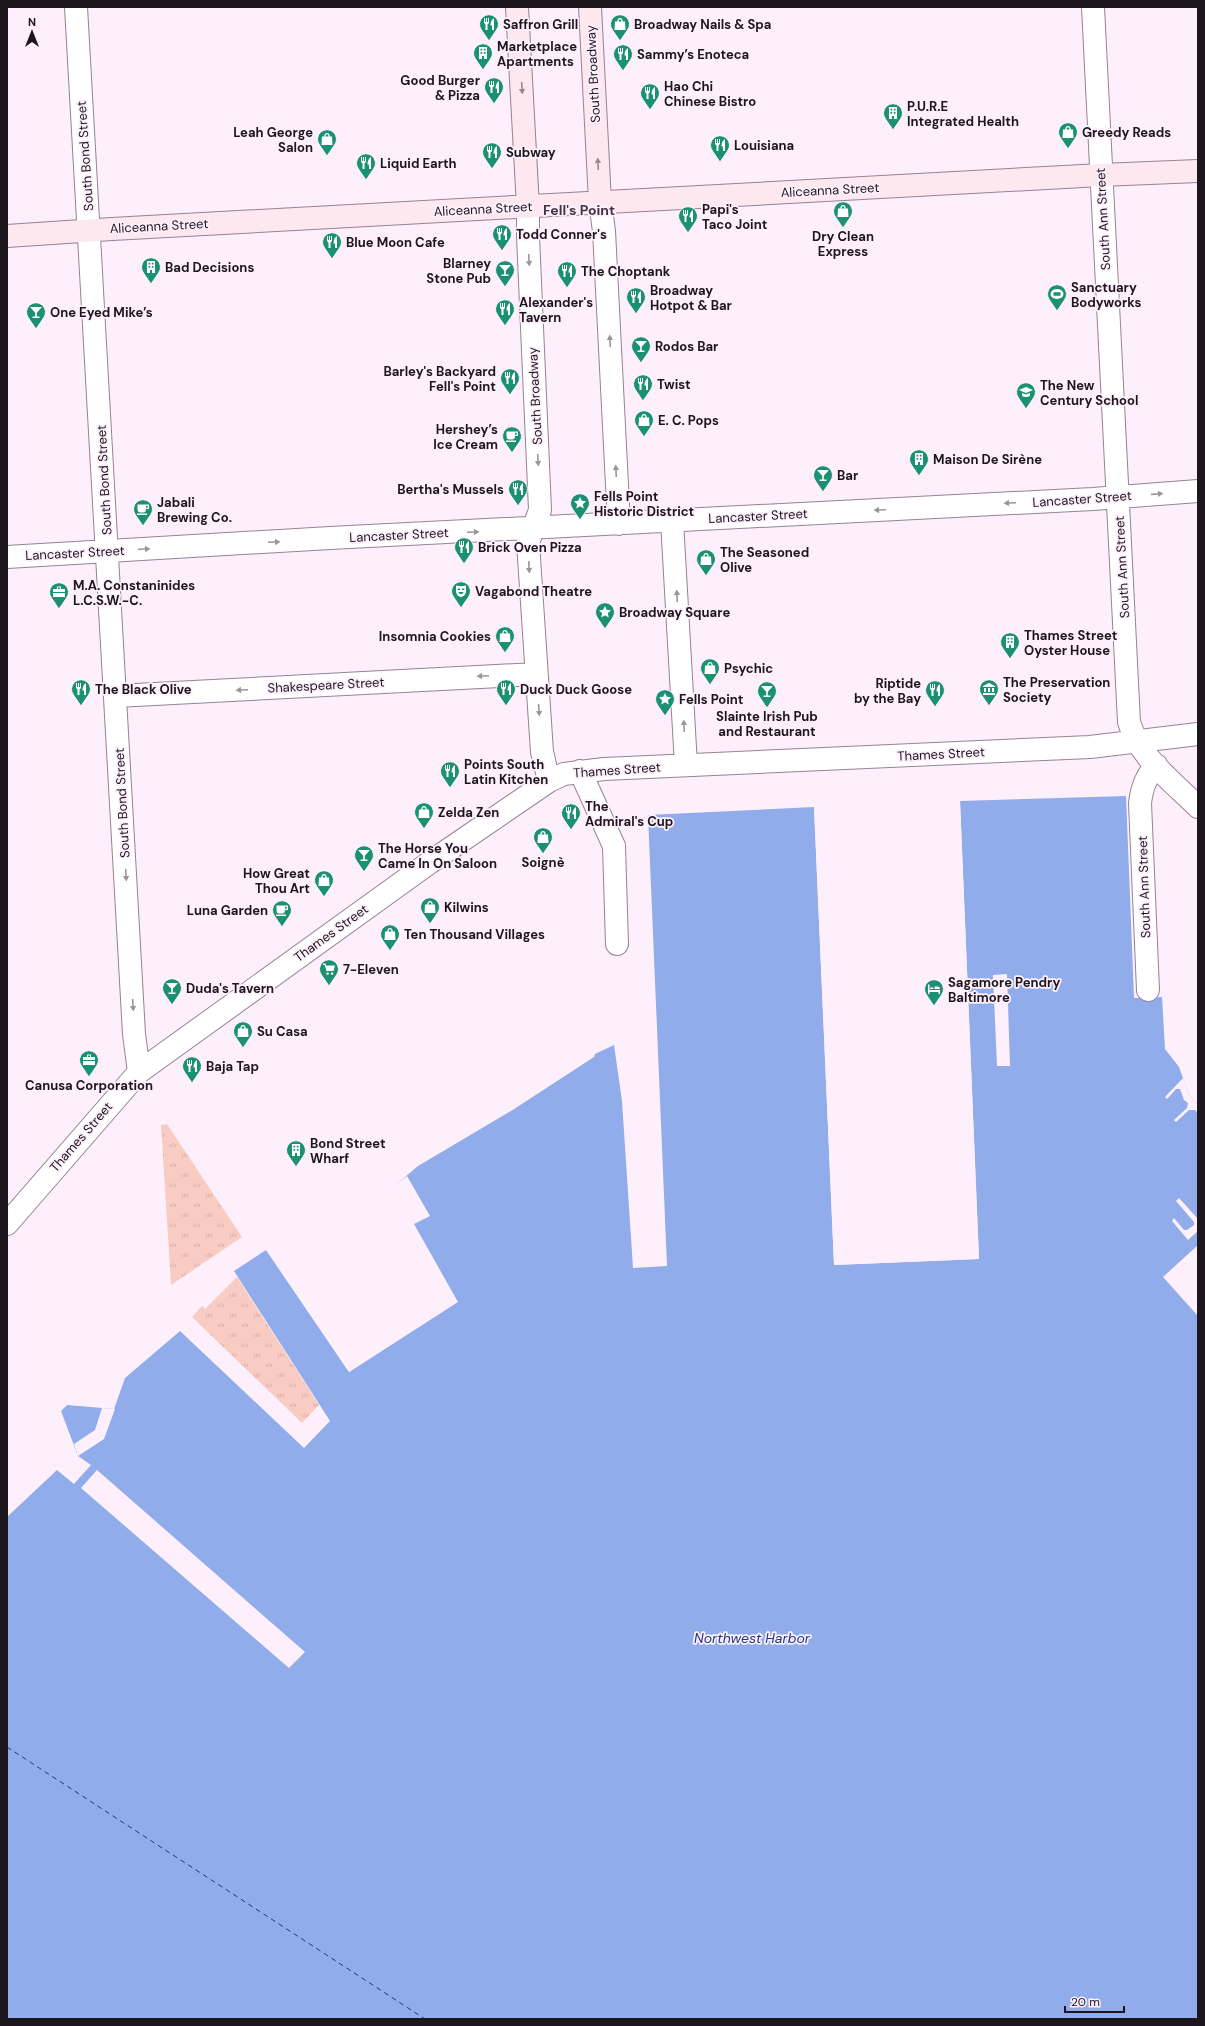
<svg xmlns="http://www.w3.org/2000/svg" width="1205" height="2026" viewBox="0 0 1205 2026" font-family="'DM Sans',sans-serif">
  <defs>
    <pattern id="grass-tufts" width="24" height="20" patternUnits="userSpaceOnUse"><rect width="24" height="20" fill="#f9ccc3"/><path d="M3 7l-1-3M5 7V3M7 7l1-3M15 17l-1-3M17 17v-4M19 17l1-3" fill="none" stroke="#d5aea7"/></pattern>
  </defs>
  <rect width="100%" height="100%" fill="#fdf0fc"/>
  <path fill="url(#grass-tufts)" d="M 167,1124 L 242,1237 L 171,1285 L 161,1125 Z
    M 237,1277 L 319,1405 L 302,1423 L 192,1317 L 202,1306 L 205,1309 Z"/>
  <path fill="#90acea" d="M 1126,796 L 1134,998 L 1162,997 L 1165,1049 L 1179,1067 L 1189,1095 L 1198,1105 L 1198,2019 L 7,2019 L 7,1517 L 57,1470 L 74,1484 L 91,1465 L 78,1456 L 61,1411 L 67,1405 L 114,1409 L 125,1378 L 180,1331 L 304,1448 L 330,1421 L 234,1271 L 266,1250 L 349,1372 L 457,1302 L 392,1188 L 418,1166 L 511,1111 L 594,1057 L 595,1054 L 614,1045 L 622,1101 L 633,1268 L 667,1266 L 648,815 L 814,807 L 834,1265 L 979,1259 L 960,801 Z"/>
  <path fill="#fdf0fc" d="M 960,801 L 979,1259 L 834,1265 L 814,807 L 816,807 L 820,887 L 836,1263 L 977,1257 L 958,802 Z
    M 1007,974 L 1010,1066 L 997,1066 L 993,975 Z
    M 1183,1078 L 1189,1095 L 1198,1105 L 1198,1113 L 1195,1110 L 1189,1110 L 1176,1122 L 1174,1120 L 1187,1108 L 1188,1103 L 1184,1100 L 1180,1089 L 1176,1089 L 1167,1099 L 1165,1097 Z
    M 407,1176 L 430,1216 L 414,1224 L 458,1302 L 349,1372 L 265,1248 L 268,1249 L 349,1369 L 455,1302 L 390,1189 Z
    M 1179,1198 L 1198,1219 L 1198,1231 L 1188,1240 L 1172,1221 L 1174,1218 L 1184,1230 L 1187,1230 L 1194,1225 L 1194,1222 L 1176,1201 Z
    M 915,1199 L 919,1252 L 894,1254 L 891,1201 Z
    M 1198,1245 L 1198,1316 L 1163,1277 Z
    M 102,1408 L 115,1409 L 104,1439 L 78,1456 L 74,1444 L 95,1430 Z
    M 97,1470 L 305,1652 L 289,1668 L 81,1488 Z"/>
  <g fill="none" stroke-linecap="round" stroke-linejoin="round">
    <path stroke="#1f3880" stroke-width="1" stroke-dasharray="5 4" stroke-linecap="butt" d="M 7,1747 L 425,2019"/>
    <defs>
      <path id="street" d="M 76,7 L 134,1034 L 139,1072
        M 1093,7 L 1129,722 C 1139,757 1173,782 1198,807
        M 600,202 L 604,231 L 619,524
        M 528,207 L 528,236 L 540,510 L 528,543 L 542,752 L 549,781
        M 672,521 L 686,765
        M 7,557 L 330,538 L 1093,499 L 1198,491
        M 116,696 L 536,674
        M 580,771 L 614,846 L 617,944
        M 1148,990 L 1140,803 C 1142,787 1146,777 1156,765
        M 7,1224 L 139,1072 L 429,863 L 549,781 L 564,774 L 604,769 L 1090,747 L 1198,734"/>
      <path id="secondary" d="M 517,7 L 528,207
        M 590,7 L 600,202
        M 7,236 L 112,229 L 1101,175 L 1198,171"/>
    </defs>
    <use href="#street" stroke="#958294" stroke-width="24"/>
    <use href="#secondary" stroke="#958294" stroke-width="24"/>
    <use href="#street" stroke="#fff" stroke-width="22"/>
    <use href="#secondary" stroke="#fce8ee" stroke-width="22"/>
  </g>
  <defs><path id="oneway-solid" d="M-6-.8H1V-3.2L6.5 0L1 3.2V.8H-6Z"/></defs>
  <g fill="#988a90">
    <use href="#oneway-solid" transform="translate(522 88) rotate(87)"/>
    <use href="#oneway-solid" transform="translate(598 164) rotate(-93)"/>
  </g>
  <g fill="#999699">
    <use href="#oneway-solid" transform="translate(529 260) rotate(87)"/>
    <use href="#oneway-solid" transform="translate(610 341) rotate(-93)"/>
    <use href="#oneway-solid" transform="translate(538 460) rotate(87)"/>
    <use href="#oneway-solid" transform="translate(616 471) rotate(-93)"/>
    <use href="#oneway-solid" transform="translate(1157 494) rotate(-4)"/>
    <use href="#oneway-solid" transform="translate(1010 503) rotate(177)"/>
    <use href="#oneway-solid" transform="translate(880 510) rotate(177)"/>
    <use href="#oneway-solid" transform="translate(473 532) rotate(-3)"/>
    <use href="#oneway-solid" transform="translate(274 542) rotate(-3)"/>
    <use href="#oneway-solid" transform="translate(144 549) rotate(-3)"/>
    <use href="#oneway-solid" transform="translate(529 567) rotate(87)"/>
    <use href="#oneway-solid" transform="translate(677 596) rotate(-93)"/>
    <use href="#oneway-solid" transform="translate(483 676) rotate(177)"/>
    <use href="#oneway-solid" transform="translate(242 690) rotate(177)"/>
    <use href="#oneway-solid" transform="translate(539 710) rotate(86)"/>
    <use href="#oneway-solid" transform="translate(684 726) rotate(-93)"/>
    <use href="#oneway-solid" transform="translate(126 875) rotate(87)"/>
    <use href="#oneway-solid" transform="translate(133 1005) rotate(87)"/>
  </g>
  <defs>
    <symbol id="restaurant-pin" viewBox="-11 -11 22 30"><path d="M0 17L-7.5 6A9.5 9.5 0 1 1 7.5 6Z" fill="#1b9174" stroke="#fdf0fc"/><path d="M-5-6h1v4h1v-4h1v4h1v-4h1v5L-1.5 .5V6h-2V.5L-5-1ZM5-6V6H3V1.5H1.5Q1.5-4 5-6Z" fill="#fff"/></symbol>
    <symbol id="shop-pin" viewBox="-11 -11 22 30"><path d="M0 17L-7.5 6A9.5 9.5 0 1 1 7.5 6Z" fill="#1b9174" stroke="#fdf0fc"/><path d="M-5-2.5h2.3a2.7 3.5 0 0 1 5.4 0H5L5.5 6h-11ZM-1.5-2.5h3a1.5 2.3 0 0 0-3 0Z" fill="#fff"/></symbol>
    <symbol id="building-pin" viewBox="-11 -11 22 30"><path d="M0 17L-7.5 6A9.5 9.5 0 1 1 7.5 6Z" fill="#1b9174" stroke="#fdf0fc"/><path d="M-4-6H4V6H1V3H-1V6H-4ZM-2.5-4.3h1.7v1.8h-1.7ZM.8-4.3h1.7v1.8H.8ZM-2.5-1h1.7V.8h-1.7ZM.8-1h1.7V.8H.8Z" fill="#fff"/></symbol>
    <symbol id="bar-pin" viewBox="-11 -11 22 30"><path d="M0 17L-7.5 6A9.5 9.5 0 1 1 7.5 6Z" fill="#1b9174" stroke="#fdf0fc"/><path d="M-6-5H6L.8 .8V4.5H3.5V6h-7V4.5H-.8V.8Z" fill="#fff"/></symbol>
    <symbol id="stadium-pin" viewBox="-11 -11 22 30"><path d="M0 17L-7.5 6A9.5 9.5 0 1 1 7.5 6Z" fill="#1b9174" stroke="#fdf0fc"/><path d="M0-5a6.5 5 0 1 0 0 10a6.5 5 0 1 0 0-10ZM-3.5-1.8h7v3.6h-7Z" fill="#fff"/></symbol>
    <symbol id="school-pin" viewBox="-11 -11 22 30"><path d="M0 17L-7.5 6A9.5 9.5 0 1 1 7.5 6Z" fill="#1b9174" stroke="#fdf0fc"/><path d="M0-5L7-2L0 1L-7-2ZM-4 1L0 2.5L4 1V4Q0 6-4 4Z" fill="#fff"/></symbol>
    <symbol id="cafe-pin" viewBox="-11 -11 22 30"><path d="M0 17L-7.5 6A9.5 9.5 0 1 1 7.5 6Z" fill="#1b9174" stroke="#fdf0fc"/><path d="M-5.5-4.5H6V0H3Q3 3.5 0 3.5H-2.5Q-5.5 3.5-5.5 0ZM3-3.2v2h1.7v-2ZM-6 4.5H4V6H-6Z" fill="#fff"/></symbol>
    <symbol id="sight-pin" viewBox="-11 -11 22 30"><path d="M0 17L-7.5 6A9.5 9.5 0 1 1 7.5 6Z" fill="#1b9174" stroke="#fdf0fc"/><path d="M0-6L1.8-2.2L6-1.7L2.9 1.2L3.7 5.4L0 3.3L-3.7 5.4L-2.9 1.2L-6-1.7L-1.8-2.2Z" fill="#fff"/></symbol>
    <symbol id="theatre-pin" viewBox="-11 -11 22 30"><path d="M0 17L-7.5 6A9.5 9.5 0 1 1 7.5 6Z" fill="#1b9174" stroke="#fdf0fc"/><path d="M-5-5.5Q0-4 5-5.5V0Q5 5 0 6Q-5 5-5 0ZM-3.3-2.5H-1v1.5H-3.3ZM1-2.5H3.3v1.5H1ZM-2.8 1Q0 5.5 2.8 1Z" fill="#fff"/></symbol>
    <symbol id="office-pin" viewBox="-11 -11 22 30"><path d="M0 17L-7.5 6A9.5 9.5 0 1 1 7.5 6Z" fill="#1b9174" stroke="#fdf0fc"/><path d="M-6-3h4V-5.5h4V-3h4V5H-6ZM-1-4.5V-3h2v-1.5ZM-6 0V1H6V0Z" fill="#fff"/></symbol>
    <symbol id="museum-pin" viewBox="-11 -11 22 30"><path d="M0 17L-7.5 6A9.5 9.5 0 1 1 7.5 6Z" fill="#1b9174" stroke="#fdf0fc"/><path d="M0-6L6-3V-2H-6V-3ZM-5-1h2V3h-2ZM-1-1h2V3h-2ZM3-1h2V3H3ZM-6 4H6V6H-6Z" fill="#fff"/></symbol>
    <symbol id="supermarket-pin" viewBox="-11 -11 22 30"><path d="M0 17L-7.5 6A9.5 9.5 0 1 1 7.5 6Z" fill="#1b9174" stroke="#fdf0fc"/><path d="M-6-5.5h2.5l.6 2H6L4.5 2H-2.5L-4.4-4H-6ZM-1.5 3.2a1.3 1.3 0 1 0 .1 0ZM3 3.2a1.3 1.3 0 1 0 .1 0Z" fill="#fff"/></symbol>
    <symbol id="hotel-pin" viewBox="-11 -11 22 30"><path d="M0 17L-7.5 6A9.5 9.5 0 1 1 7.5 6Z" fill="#1b9174" stroke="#fdf0fc"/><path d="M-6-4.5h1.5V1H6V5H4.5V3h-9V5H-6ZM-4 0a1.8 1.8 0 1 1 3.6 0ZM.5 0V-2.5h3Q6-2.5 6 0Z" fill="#fff"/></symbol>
  </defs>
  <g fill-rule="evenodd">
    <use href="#restaurant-pin" x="478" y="13" width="22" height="30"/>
    <use href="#shop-pin" x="609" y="13" width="22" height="30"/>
    <use href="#building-pin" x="472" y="42" width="22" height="30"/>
    <use href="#restaurant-pin" x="612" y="43" width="22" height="30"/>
    <use href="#restaurant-pin" x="483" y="76" width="22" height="30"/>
    <use href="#restaurant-pin" x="639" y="82" width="22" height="30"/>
    <use href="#building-pin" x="882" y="102" width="22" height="30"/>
    <use href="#shop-pin" x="1057" y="121" width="22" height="30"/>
    <use href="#shop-pin" x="316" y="128" width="22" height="30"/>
    <use href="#restaurant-pin" x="709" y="134" width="22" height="30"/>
    <use href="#restaurant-pin" x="481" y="141" width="22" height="30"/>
    <use href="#restaurant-pin" x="355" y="152" width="22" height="30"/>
    <use href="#shop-pin" x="832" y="200" width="22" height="30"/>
    <use href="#restaurant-pin" x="677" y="205" width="22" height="30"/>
    <use href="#restaurant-pin" x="491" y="223" width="22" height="30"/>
    <use href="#restaurant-pin" x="321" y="231" width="22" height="30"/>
    <use href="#building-pin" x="140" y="256" width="22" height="30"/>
    <use href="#bar-pin" x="494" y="259" width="22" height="30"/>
    <use href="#restaurant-pin" x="556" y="260" width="22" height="30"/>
    <use href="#stadium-pin" x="1046" y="283" width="22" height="30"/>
    <use href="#restaurant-pin" x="625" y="286" width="22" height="30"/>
    <use href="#restaurant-pin" x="494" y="298" width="22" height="30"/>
    <use href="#bar-pin" x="25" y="301" width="22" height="30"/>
    <use href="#bar-pin" x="630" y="335" width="22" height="30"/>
    <use href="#restaurant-pin" x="499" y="367" width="22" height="30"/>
    <use href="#restaurant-pin" x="632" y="373" width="22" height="30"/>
    <use href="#school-pin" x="1015" y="381" width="22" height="30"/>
    <use href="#shop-pin" x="633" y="409" width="22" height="30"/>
    <use href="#cafe-pin" x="501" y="425" width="22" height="30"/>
    <use href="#building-pin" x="908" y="448" width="22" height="30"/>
    <use href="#bar-pin" x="812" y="464" width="22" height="30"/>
    <use href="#restaurant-pin" x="507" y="478" width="22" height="30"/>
    <use href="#sight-pin" x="569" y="492" width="22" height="30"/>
    <use href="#cafe-pin" x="132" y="498" width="22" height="30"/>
    <use href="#restaurant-pin" x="453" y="536" width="22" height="30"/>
    <use href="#shop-pin" x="695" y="548" width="22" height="30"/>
    <use href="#theatre-pin" x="450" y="580" width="22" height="30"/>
    <use href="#office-pin" x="48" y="581" width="22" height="30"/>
    <use href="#sight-pin" x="594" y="601" width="22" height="30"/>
    <use href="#shop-pin" x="494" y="625" width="22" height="30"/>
    <use href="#building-pin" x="999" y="631" width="22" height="30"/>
    <use href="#shop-pin" x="699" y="657" width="22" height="30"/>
    <use href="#restaurant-pin" x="70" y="678" width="22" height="30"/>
    <use href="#restaurant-pin" x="495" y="678" width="22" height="30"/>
    <use href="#museum-pin" x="978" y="678" width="22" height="30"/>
    <use href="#restaurant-pin" x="924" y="679" width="22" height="30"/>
    <use href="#bar-pin" x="756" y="680" width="22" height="30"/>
    <use href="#sight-pin" x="654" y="688" width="22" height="30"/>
    <use href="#restaurant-pin" x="439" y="760" width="22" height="30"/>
    <use href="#shop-pin" x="413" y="801" width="22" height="30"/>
    <use href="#restaurant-pin" x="560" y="802" width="22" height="30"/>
    <use href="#shop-pin" x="532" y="826" width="22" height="30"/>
    <use href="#bar-pin" x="353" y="844" width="22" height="30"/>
    <use href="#shop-pin" x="313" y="869" width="22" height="30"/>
    <use href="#shop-pin" x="419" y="896" width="22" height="30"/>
    <use href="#cafe-pin" x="271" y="899" width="22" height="30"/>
    <use href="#shop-pin" x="379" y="923" width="22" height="30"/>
    <use href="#supermarket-pin" x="318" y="958" width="22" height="30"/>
    <use href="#bar-pin" x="161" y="977" width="22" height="30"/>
    <use href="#hotel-pin" x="923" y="978" width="22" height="30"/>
    <use href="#shop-pin" x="232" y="1020" width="22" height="30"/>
    <use href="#office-pin" x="78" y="1049" width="22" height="30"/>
    <use href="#restaurant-pin" x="181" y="1055" width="22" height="30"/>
    <use href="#building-pin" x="285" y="1139" width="22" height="30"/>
  </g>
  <g text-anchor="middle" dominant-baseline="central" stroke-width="3.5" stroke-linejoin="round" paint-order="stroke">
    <g font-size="13" font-weight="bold" fill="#1d161d" stroke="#fdf0fc" text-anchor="start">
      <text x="503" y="24">Saffron Grill</text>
      <text x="634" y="24">Broadway Nails &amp; Spa</text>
      <text x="497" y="46">Marketplace<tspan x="497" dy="15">Apartments</tspan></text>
      <text x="637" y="54">Sammy’s Enoteca</text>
      <text x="480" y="80" text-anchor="end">Good Burger<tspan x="480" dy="15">&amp; Pizza</tspan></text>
      <text x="664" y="86">Hao Chi<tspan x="664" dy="15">Chinese Bistro</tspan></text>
      <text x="907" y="106">P.U.R.E<tspan x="907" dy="15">Integrated Health</tspan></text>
      <text x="313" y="132" text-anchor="end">Leah George<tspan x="313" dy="15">Salon</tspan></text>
      <text x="1082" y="132">Greedy Reads</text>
      <text x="734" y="145">Louisiana</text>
      <text x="506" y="152">Subway</text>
      <text x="380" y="163">Liquid Earth</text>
      <text x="702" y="209">Papi's<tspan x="702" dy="15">Taco Joint</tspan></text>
      <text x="516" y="234">Todd Conner's</text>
      <text x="843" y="236" text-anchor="middle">Dry Clean<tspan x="843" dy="15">Express</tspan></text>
      <text x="346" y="242">Blue Moon Cafe</text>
      <text x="491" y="263" text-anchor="end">Blarney<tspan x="491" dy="15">Stone Pub</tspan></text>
      <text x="165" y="267">Bad Decisions</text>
      <text x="581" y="271">The Choptank</text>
      <text x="1071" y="287">Sanctuary<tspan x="1071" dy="15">Bodyworks</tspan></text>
      <text x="650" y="290">Broadway<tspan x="650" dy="15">Hotpot &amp; Bar</tspan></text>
      <text x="519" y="302">Alexander's<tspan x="519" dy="15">Tavern</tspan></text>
      <text x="50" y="312">One Eyed Mike’s</text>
      <text x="655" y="346">Rodos Bar</text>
      <text x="496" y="371" text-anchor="end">Barley's Backyard<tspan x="496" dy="15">Fell's Point</tspan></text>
      <text x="657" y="384">Twist</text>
      <text x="1040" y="385">The New<tspan x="1040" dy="15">Century School</tspan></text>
      <text x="658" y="420">E. C. Pops</text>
      <text x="498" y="429" text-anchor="end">Hershey’s<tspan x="498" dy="15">Ice Cream</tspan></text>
      <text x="933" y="459">Maison De Sirène</text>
      <text x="837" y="475">Bar</text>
      <text x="504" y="489" text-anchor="end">Bertha's Mussels</text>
      <text x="594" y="496">Fells Point<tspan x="594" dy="15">Historic District</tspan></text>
      <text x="157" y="502">Jabali<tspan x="157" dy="15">Brewing Co.</tspan></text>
      <text x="478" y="547">Brick Oven Pizza</text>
      <text x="720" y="552">The Seasoned<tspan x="720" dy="15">Olive</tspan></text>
      <text x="73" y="585">M.A. Constaninides<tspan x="73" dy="15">L.C.S.W.-C.</tspan></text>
      <text x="475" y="591">Vagabond Theatre</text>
      <text x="619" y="612">Broadway Square</text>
      <text x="1024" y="635">Thames Street<tspan x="1024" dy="15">Oyster House</tspan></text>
      <text x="491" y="636" text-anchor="end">Insomnia Cookies</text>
      <text x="724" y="668">Psychic</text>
      <text x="1003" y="682">The Preservation<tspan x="1003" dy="15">Society</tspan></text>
      <text x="921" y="683" text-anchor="end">Riptide<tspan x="921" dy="15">by the Bay</tspan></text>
      <text x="95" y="689">The Black Olive</text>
      <text x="520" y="689">Duck Duck Goose</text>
      <text x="679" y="699">Fells Point</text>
      <text x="767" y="716" text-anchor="middle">Slainte Irish Pub<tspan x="767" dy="15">and Restaurant</tspan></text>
      <text x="464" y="764">Points South<tspan x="464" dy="15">Latin Kitchen</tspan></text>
      <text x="585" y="806">The<tspan x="585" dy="15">Admiral's Cup</tspan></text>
      <text x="438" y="812">Zelda Zen</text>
      <text x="378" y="848">The Horse You<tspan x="378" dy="15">Came In On Saloon</tspan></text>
      <text x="543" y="862" text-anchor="middle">Soignè</text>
      <text x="310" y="873" text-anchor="end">How Great<tspan x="310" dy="15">Thou Art</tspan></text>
      <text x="444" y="907">Kilwins</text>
      <text x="268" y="910" text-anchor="end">Luna Garden</text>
      <text x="404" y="934">Ten Thousand Villages</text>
      <text x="343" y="969">7-Eleven</text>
      <text x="948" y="982">Sagamore Pendry<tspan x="948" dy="15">Baltimore</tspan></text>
      <text x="186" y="988">Duda's Tavern</text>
      <text x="257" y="1031">Su Casa</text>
      <text x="206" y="1066">Baja Tap</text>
      <text x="89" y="1085" text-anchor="middle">Canusa Corporation</text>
      <text x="310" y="1143">Bond Street<tspan x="310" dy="15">Wharf</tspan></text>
    </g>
    <g font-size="13" fill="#1d161d" stroke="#fdf0fc">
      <text transform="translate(593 74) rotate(-93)">South Broadway</text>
      <text transform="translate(85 156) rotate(-94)">South Bond Street</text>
      <text transform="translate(830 190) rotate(-3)">Aliceanna Street</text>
      <text transform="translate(483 209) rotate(-3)">Aliceanna Street</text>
      <text transform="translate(1103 219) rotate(-93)">South Ann Street</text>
      <text transform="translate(159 226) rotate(-3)">Aliceanna Street</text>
      <text transform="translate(535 396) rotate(-93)">South Broadway</text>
      <text transform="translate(104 480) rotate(-93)">South Bond Street</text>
      <text transform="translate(1082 499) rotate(-4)">Lancaster Street</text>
      <text transform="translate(758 516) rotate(-3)">Lancaster Street</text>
      <text transform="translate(399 535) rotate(-3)">Lancaster Street</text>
      <text transform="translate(75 553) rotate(-3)">Lancaster Street</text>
      <text transform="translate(1122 567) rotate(-93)">South Ann Street</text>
      <text transform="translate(326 685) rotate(-3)">Shakespeare Street</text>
      <text transform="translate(941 754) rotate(-3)">Thames Street</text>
      <text transform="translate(617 770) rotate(-4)">Thames Street</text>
      <text transform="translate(122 803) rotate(-93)">South Bond Street</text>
      <text transform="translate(1144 887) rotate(-92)">South Ann Street</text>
      <text transform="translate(331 933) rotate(-36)">Thames Street</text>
      <text transform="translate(81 1137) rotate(-49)">Thames Street</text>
    </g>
    <g font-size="14" font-weight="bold" fill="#443343" stroke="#fdf0fc">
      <text x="579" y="210">Fell's Point</text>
    </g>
    <g font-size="14" font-style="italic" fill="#1f3880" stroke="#fdf0fc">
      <text x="752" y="1638">Northwest Harbor</text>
    </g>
  </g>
  <rect width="1205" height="2026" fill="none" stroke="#1d161d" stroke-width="16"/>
  <g transform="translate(32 32)" stroke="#fdf0fc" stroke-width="3" paint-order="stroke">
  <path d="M0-3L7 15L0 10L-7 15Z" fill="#1d161d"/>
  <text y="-6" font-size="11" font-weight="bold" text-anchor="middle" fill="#1d161d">N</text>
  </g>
  <path d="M1065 2006v6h59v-6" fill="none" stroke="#1d161d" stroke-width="2"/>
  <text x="1071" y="2006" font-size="12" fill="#1d161d" stroke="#fdf0fc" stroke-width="3" paint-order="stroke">20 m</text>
</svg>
